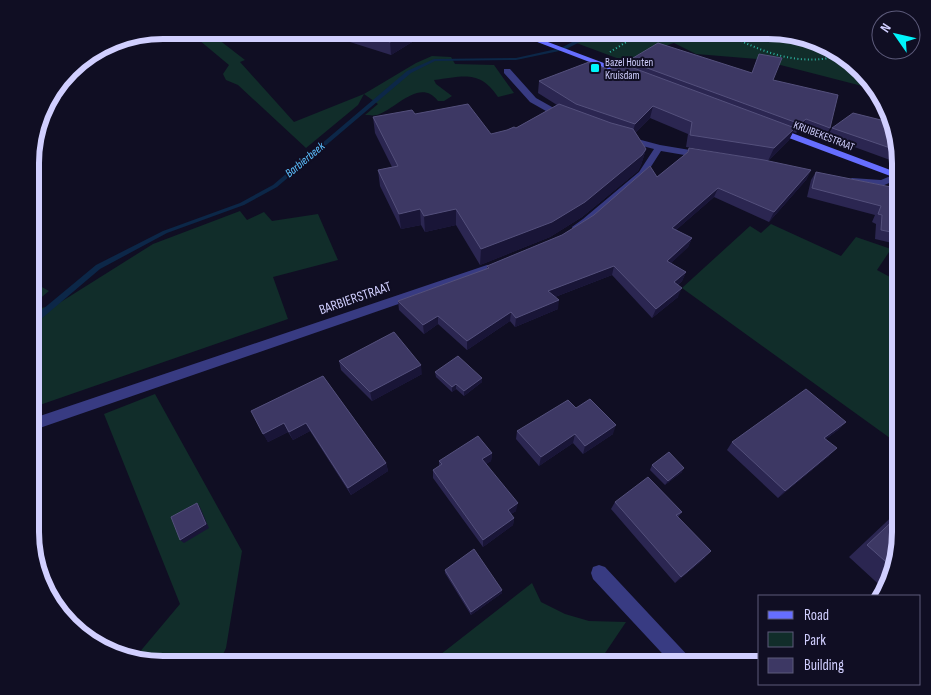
<svg xmlns="http://www.w3.org/2000/svg" width="931" height="695" viewBox="0 0 931 695" font-family="'Sofia Sans Condensed',sans-serif">
  <rect width="100%" height="100%" fill="#100e23"/>
  <path fill="#112d2a" d="M 579,30 L 777,30 L 819,40 L 856,63 L 873,85 L 866,87 L 757,59 L 696,54 L 674,43 L 662,47 L 638,66 L 571,41 Z
    M 214,36 L 245,60 L 240,62 L 294,122 L 364,94 L 416,63 L 432,56 L 451,57 L 455,64 L 494,65 L 514,93 L 498,97 C 479,69 463,77 434,80 L 436,84 L 452,96 L 444,101 L 438,101 C 420,77 396,109 377,115 C 373,116 368,115 365,115 L 378,104 L 364,94 L 358,105 L 306,148 L 238,85 L 226,80 L 223,74 L 229,65 L 199,40 Z
    M 240,211 L 247,220 L 264,212 L 272,221 L 318,214 L 338,260 L 273,277 L 288,319 L 31,408 L 31,310 L 56,305 L 153,244 Z
    M 771,224 L 841,256 L 856,237 L 891,249 L 877,270 L 901,283 L 901,446 L 682,288 L 750,226 L 761,233 Z
    M 31,281 L 49,291 L 31,306 Z
    M 155,394 L 242,551 L 226,648 L 218,665 L 154,665 L 133,660 L 180,604 L 104,414 Z
    M 532,583 L 541,602 L 565,614 L 589,621 L 626,622 L 597,665 L 427,665 Z"/>
  <g fill="none" stroke-linecap="round" stroke-linejoin="round">
    <path fill="#0c2748" fill-rule="evenodd" d="M 580,30 L 584,30 L 580,42 L 564,50 L 516,60 L 435,61 L 411,73 L 277,187 L 244,205 L 167,233 L 100,269 L 34,325 L 31,326 L 31,319 L 96,265 L 163,231 L 240,203 L 273,185 L 407,71 L 434,59 L 516,58 L 561,48 L 576,40 Z"/>
    <path stroke="#2db5a3" stroke-width="2" stroke-dasharray="1 2.5" stroke-linecap="butt" d="M 719,30 C 760,51 796,68 843,55
      M 610,52 L 646,30"/>
    <path fill="#383b82" fill-rule="evenodd" d="M 504,69 L 510,69 L 536,98 L 568,116 L 568,120 L 562,120 L 530,102 L 504,73 Z
      M 626,136 L 660,145 L 702,152 L 707,155 L 702,158 L 661,151 L 645,176 L 591,223 L 581,229 L 573,229 L 572,227 L 583,219 L 639,172 L 654,149 L 623,141 L 622,139 Z
      M 898,173 L 901,174 L 901,178 L 882,186 L 852,184 L 847,181 L 852,178 L 881,180 Z
      M 487,265 L 493,269 L 491,272 L 31,431 L 31,419 Z
      M 599,565 L 605,567 L 691,659 L 694,665 L 673,665 L 593,579 L 591,573 L 593,567 Z"/>
    <path fill="#666eff" fill-rule="evenodd" d="M 506,30 L 516,30 L 633,74 L 626,76 Z
      M 776,127 L 901,174 L 901,180 L 773,132 L 772,130 Z"/>
  </g>
  <path fill="#2b2651" d="M 312,30 L 430,30 L 430,31 L 391,55 Z
    M 628,61 L 773,80 L 830,128 L 826,136 L 802,128 L 796,133 L 793,132 L 789,140 L 768,161 L 686,147 L 688,134 L 650,118 L 635,133 L 646,149 L 641,165 L 638,171 L 582,217 L 550,237 L 480,265 L 456,225 L 425,232 L 421,225 L 401,229 L 380,186 L 378,170 L 392,167 L 375,133 L 373,117 L 415,114 L 491,134 L 516,128 L 557,105 L 538,93 L 539,81 L 609,70 L 627,66 Z
    M 889,112 L 901,164 L 827,137 L 832,128 L 881,120 Z
    M 689,148 L 811,170 L 806,180 L 769,222 L 714,197 L 676,230 L 692,238 L 688,247 L 671,263 L 686,272 L 682,281 L 678,285 L 678,297 L 652,318 L 612,275 L 555,297 L 558,309 L 515,327 L 510,321 L 467,350 L 438,324 L 424,334 L 399,310 L 398,301 L 487,269 L 487,266 L 562,235 L 657,177 L 687,153 Z
    M 816,172 L 901,189 L 901,245 L 875,239 L 876,224 L 872,222 L 875,215 L 807,197 L 811,180 Z
    M 901,246 L 901,265 L 891,259 Z
    M 339,361 L 422,374 L 372,401 L 341,370 Z
    M 435,372 L 482,382 L 464,396 L 456,389 L 452,392 L 436,377 Z
    M 323,376 L 386,463 L 388,471 L 351,495 L 310,431 L 293,440 L 288,432 L 268,442 L 251,411 Z
    M 576,408 L 613,434 L 583,454 L 573,443 L 539,466 L 516,439 L 517,431 Z
    M 846,422 L 838,430 L 826,439 L 829,456 L 778,498 L 727,450 L 732,442 Z
    M 492,453 L 491,461 L 486,464 L 516,511 L 511,514 L 514,518 L 513,525 L 483,547 L 433,478 L 433,470 L 439,466 L 439,461 Z
    M 652,465 L 682,472 L 665,485 L 650,470 Z
    M 615,502 L 682,512 L 678,517 L 705,558 L 675,583 L 611,509 Z
    M 901,508 L 901,542 L 891,583 L 886,591 L 849,557 Z
    M 445,570 L 502,593 L 471,615 L 445,573 Z"/>
  <path fill="#191537" d="M 410,30 L 430,30 L 430,31 L 391,55 L 390,42 Z
    M 653,106 L 650,118 L 632,136 L 635,124 Z
    M 806,119 L 802,128 L 796,133 L 800,124 Z
    M 795,128 L 789,140 L 768,161 L 774,148 Z
    M 646,149 L 641,165 L 638,171 L 582,217 L 550,237 L 480,265 L 481,249 Z
    M 811,170 L 806,180 L 769,222 L 774,212 Z
    M 718,188 L 714,197 L 668,237 L 672,228 Z
    M 420,209 L 421,225 L 401,229 L 399,214 Z
    M 456,209 L 456,225 L 425,232 L 424,216 Z
    M 692,238 L 688,247 L 664,270 L 667,261 Z
    M 614,266 L 612,275 L 547,300 L 548,291 Z
    M 686,272 L 682,281 L 670,291 L 674,282 Z
    M 682,288 L 678,297 L 652,318 L 656,309 Z
    M 559,300 L 558,309 L 515,327 L 516,318 Z
    M 511,312 L 510,321 L 467,350 L 467,341 Z
    M 438,316 L 438,324 L 424,334 L 423,325 Z
    M 421,365 L 422,374 L 372,401 L 370,392 Z
    M 482,378 L 482,382 L 464,396 L 464,391 Z
    M 456,384 L 456,389 L 452,392 L 452,387 Z
    M 846,422 L 838,430 L 817,446 L 824,438 Z
    M 284,423 L 288,432 L 268,442 L 263,434 Z
    M 306,423 L 310,431 L 293,440 L 289,432 Z
    M 616,425 L 613,434 L 583,454 L 585,446 Z
    M 575,434 L 573,443 L 539,466 L 541,457 Z
    M 837,448 L 829,456 L 778,498 L 785,491 Z
    M 492,453 L 491,461 L 482,467 L 482,459 Z
    M 386,463 L 388,471 L 351,495 L 348,488 Z
    M 684,468 L 682,472 L 665,485 L 668,481 Z
    M 197,503 L 200,507 L 209,528 L 184,543 L 180,540 Z
    M 518,503 L 516,511 L 507,517 L 508,510 Z
    M 30,511 L 38,516 L 40,572 L 39,572 L 30,542 Z
    M 514,518 L 513,525 L 483,547 L 483,540 Z
    M 711,551 L 705,558 L 675,583 L 681,577 Z
    M 502,590 L 502,593 L 471,615 L 471,612 Z"/>
  <path fill="#3d3864" stroke="#54507c" d="M 350,30 L 410,30 L 390,42 Z
    M 658,43 L 752,73 L 759,54 L 782,58 L 773,80 L 838,95 L 830,128 L 806,119 L 800,124 L 628,61 Z
    M 589,62 L 609,70 L 620,63 L 795,128 L 774,148 L 690,135 L 692,122 L 653,106 L 635,124 L 576,104 L 539,81 Z
    M 468,104 L 491,134 L 507,130 L 514,127 L 516,128 L 559,104 L 611,123 L 633,129 L 646,149 L 642,155 L 585,202 L 552,222 L 481,249 L 456,209 L 424,216 L 420,209 L 399,214 L 378,170 L 398,166 L 373,117 L 412,110 L 415,114 Z
    M 889,112 L 899,151 L 832,128 L 853,113 L 881,120 Z
    M 689,148 L 764,160 L 811,170 L 774,212 L 718,188 L 672,228 L 692,238 L 667,261 L 686,272 L 674,282 L 682,288 L 656,309 L 614,266 L 548,291 L 559,300 L 516,318 L 511,312 L 467,341 L 438,316 L 423,325 L 398,301 L 489,268 L 487,266 L 562,235 L 594,215 L 650,166 L 657,177 L 688,152 Z
    M 816,172 L 901,189 L 901,234 L 881,230 L 882,215 L 878,214 L 881,206 L 812,188 Z
    M 901,246 L 901,252 L 898,250 Z
    M 394,332 L 421,365 L 370,392 L 339,361 Z
    M 458,356 L 482,378 L 464,391 L 456,384 L 452,387 L 435,372 Z
    M 323,376 L 386,463 L 348,488 L 306,423 L 289,432 L 284,423 L 263,434 L 251,411 Z
    M 806,389 L 846,422 L 824,438 L 837,448 L 785,491 L 732,442 Z
    M 590,399 L 616,425 L 585,446 L 575,434 L 541,457 L 517,431 L 568,400 L 576,408 Z
    M 478,436 L 492,453 L 482,459 L 518,503 L 508,510 L 514,518 L 483,540 L 433,470 L 442,464 L 439,461 Z
    M 669,452 L 684,468 L 668,481 L 652,465 Z
    M 648,477 L 682,512 L 676,515 L 711,551 L 681,577 L 615,502 Z
    M 197,503 L 206,524 L 180,540 L 171,517 Z
    M 901,513 L 901,542 L 894,569 L 867,545 Z
    M 474,549 L 502,590 L 471,612 L 445,570 Z"/>
  <rect fill="#00f4fa" stroke="#100e23" stroke-width="2" x="590" y="63" width="10" height="10" rx="2.5"/>
  <g text-anchor="middle" dominant-baseline="central" stroke-width="4" stroke-linejoin="round" paint-order="stroke">
    <g font-size="11" fill="#d1cfff" stroke="#100e23" text-anchor="start">
      <text x="605" y="62">Bazel Houten<tspan x="605" dy="13">Kruisdam</tspan></text>
    </g>
    <g font-size="11" fill="#d1cfff" stroke="#100e23">
      <text transform="translate(824 136) rotate(21)">KRUIBEKESTRAAT</text>
    </g>
    <g font-size="12" font-style="italic" fill="#5dc0ff" stroke="#100e23">
      <text transform="translate(305 160) rotate(-40)">Barbierbeek</text>
    </g>
    <g font-size="14" fill="#d1cfff" stroke="#100e23">
      <text transform="translate(355 298) rotate(-19)">BARBIERSTRAAT</text>
    </g>
  </g>
  <path d="M0 0H931V695H0ZM163 39H768A124 124 0 0 1 892 163V532A124 124 0 0 1 768 656H163A124 124 0 0 1 39 532V163A124 124 0 0 1 163 39Z" fill="#100e23" fill-rule="evenodd"/>
  <path fill="none" stroke="#d1cfff" stroke-width="6" d="M163 39H768A124 124 0 0 1 892 163V532A124 124 0 0 1 768 656H163A124 124 0 0 1 39 532V163A124 124 0 0 1 163 39Z"/>
  <rect x="758" y="595" width="162" height="90" fill="#100e23" stroke="#5d5b7b"/>
  <rect x="768" y="611" width="25" height="8" fill="#666eff" stroke="#5d5b7b"/>
  <text x="804" y="620" font-size="15" fill="#d1cfff">Road</text>
  <rect x="768" y="632" width="25" height="15" fill="#112d2a" stroke="#5d5b7b"/>
  <text x="804" y="645" font-size="15" fill="#d1cfff">Park</text>
  <rect x="768" y="658" width="25" height="15" fill="#3d3864" stroke="#5d5b7b"/>
  <text x="804" y="670" font-size="15" fill="#d1cfff">Building</text>
  <g transform="translate(896 35) rotate(304)"><circle r="24" fill="#100e23" stroke="#5d5b7b"/>
  <path d="M0-4L9 19L0 12L-9 19Z" fill="#00f4fa"/>
  <text y="-8" font-size="14" font-weight="bold" text-anchor="middle" fill="#d1cfff">N</text>
  </g>
</svg>
